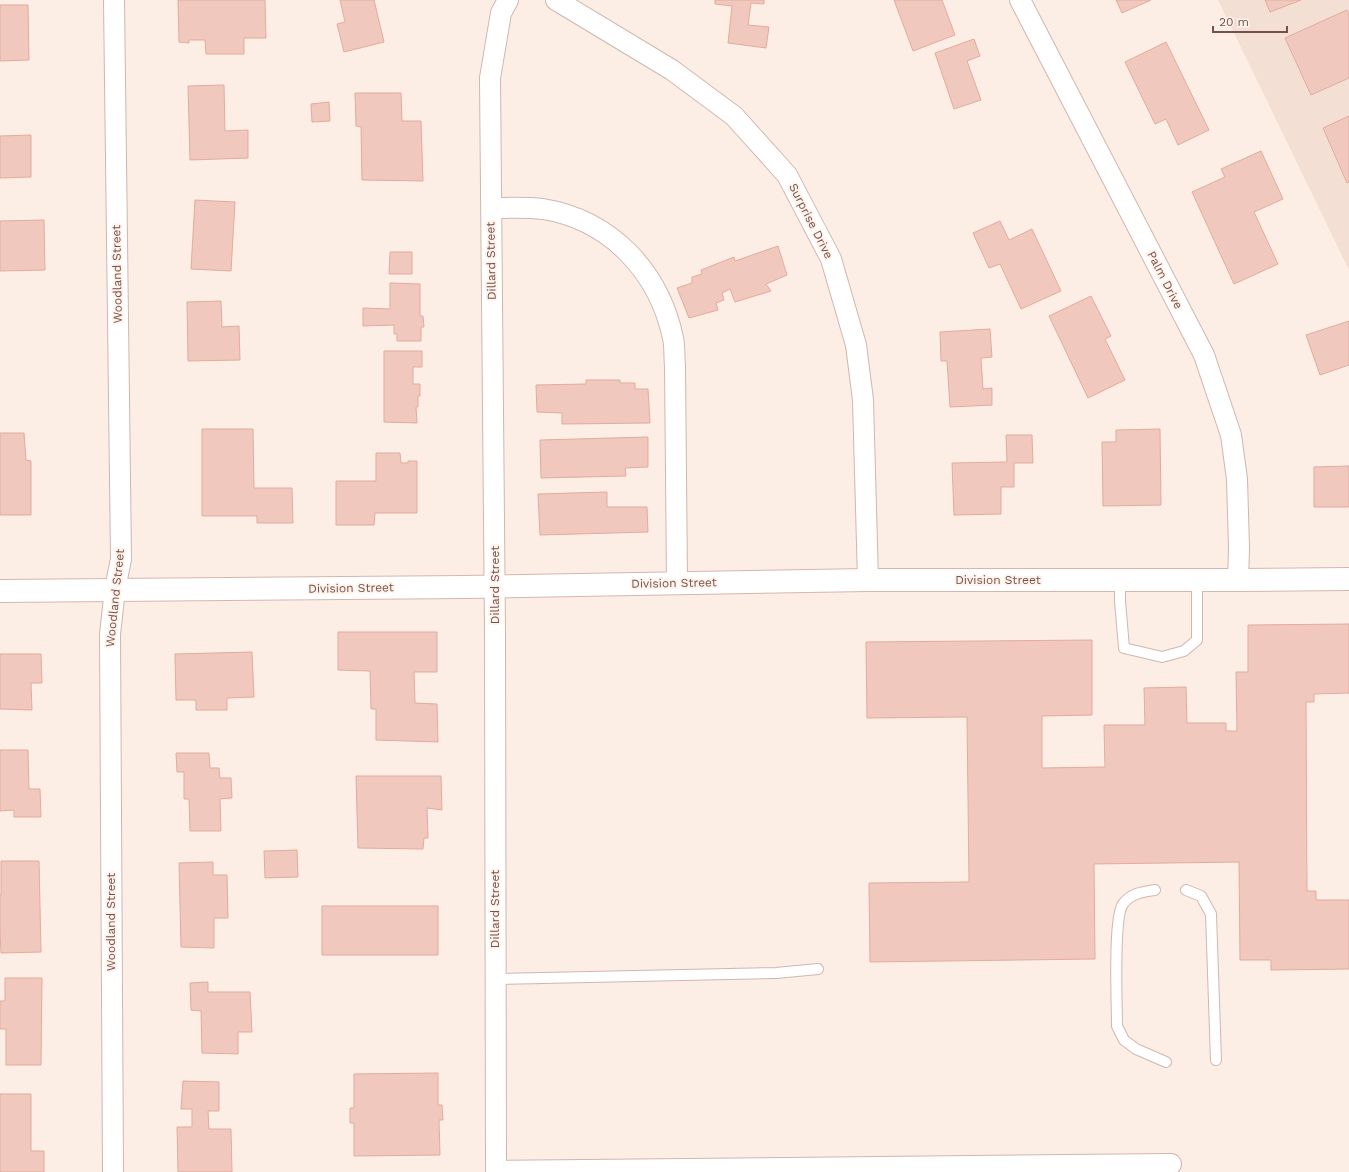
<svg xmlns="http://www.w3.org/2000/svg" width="1349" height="1172" viewBox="0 0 1349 1172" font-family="'Work Sans',sans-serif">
  <rect width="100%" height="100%" fill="#fceee5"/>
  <path fill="#f3dfd3" d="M 1218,0 L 1349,0 L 1349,270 Z"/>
  <path fill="#f1c8bd" stroke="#e3ab9d" d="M 178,0 L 265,0 L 266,38 L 244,38 L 244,54 L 206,54 L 205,40 L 189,40 L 189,43 L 179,42 Z
    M 340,0 L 374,0 L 384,42 L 344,52 L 337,24 L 345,22 Z
    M 715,0 L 764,0 L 764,4 L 751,3 L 748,25 L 769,27 L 766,48 L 728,43 L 732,6 L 715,4 Z
    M 894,0 L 942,0 L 955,35 L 913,51 Z
    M 1116,0 L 1151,0 L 1122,13 Z
    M 1265,0 L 1301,0 L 1270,12 Z
    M 0,5 L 28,5 L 29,60 L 0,61 Z
    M 1347,10 L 1349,14 L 1349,78 L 1311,95 L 1285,38 Z
    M 974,39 L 980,56 L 967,61 L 981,100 L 954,109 L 935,53 Z
    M 1166,42 L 1209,130 L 1178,145 L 1166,119 L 1155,124 L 1125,62 Z
    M 224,85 L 225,131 L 248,130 L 248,158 L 190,160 L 188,86 Z
    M 355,93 L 401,93 L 402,121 L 421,121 L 423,181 L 362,180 L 361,127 L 356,126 Z
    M 329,102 L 330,121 L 312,122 L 311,104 Z
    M 1349,116 L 1349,182 L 1347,183 L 1323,128 Z
    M 31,135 L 31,177 L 0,178 L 0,136 Z
    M 1261,151 L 1283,199 L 1254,212 L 1278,264 L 1234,284 L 1192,192 L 1225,177 L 1221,169 Z
    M 195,200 L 235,202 L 231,271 L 191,269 Z
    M 44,220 L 45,270 L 0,271 L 0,221 Z
    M 1000,221 L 1009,240 L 1032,229 L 1061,291 L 1021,309 L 1000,264 L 989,268 L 973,233 Z
    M 778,246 L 787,275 L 766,284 L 771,291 L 735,302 L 730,289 L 722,293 L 724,300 L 716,303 L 718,310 L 689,318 L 677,288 L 692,283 L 692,277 L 702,274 L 701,270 L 734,257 L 735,261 Z
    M 390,252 L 412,252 L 412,274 L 389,274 Z
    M 390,283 L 420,284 L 420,316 L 423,316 L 424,327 L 421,327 L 421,341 L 397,341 L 397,334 L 394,334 L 394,325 L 363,326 L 363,308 L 390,309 Z
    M 1091,296 L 1111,336 L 1105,339 L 1125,380 L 1088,398 L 1049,316 Z
    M 221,301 L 222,327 L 239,326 L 240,360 L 188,361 L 187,302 Z
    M 1349,321 L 1349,365 L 1320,375 L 1306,335 Z
    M 990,329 L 992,357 L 981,358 L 983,389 L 992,388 L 992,405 L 950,407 L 947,361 L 941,361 L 940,332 Z
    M 384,351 L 422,351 L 422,367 L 413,367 L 413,384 L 420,384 L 420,396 L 418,396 L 418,407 L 416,407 L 417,423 L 384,422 Z
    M 586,380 L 620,380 L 620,383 L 635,383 L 635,389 L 648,389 L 650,423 L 562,424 L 562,413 L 537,412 L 536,385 L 586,384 Z
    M 202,429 L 253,429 L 254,488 L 292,488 L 293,523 L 257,523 L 257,516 L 202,516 Z
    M 1160,429 L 1161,505 L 1103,506 L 1102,442 L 1116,442 L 1116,430 Z
    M 0,433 L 24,433 L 26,460 L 31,461 L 31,515 L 0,515 Z
    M 1006,435 L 1032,435 L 1033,463 L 1014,463 L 1014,487 L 1001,487 L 1001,514 L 954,515 L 952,463 L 1007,462 Z
    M 648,437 L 648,467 L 625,468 L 626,476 L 541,478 L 540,440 Z
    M 376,453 L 400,453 L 401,463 L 408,463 L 408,461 L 417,461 L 417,513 L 375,513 L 374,525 L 336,525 L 336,481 L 376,481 Z
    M 1349,466 L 1349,507 L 1314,507 L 1314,467 Z
    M 607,492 L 607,507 L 647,507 L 648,532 L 540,535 L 538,494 Z
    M 1349,624 L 1349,693 L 1314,694 L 1314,702 L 1306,702 L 1307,891 L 1316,891 L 1316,900 L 1349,900 L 1349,969 L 1271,970 L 1271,960 L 1240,960 L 1239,862 L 1094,864 L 1095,959 L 870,962 L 869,883 L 969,882 L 967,717 L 867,718 L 866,642 L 1092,640 L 1092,715 L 1042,716 L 1042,768 L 1105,767 L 1104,725 L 1145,725 L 1144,688 L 1186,687 L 1187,723 L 1226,723 L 1226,731 L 1237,731 L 1236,672 L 1248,672 L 1248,625 Z
    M 338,632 L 437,632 L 437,672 L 414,672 L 415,703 L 437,704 L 438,742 L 376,740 L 376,709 L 371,709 L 370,671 L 338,670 Z
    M 252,652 L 254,697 L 227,698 L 227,710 L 196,710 L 196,700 L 176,700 L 175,654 Z
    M 0,654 L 41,654 L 42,683 L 31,683 L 32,710 L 0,709 Z
    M 0,750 L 28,750 L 29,789 L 40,789 L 41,817 L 14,817 L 14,810 L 0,811 Z
    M 176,753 L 209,753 L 210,768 L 219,768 L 220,778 L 231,778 L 232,798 L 220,799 L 221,831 L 190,831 L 189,799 L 184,799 L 184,772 L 177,772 Z
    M 356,776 L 441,776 L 442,810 L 427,808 L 428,838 L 424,838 L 423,849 L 358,848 Z
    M 297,850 L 298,877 L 265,878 L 264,851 Z
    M 1,861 L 39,861 L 41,952 L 1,953 L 0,932 L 0,895 L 1,895 Z
    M 213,862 L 213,875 L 227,875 L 228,918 L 214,918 L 214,948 L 181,947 L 179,863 Z
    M 322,906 L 438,906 L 438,955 L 322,955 Z
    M 5,978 L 42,978 L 41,1065 L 6,1065 L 6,1029 L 0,1029 L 0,1001 L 5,1001 Z
    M 208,982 L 208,992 L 250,992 L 252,1032 L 238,1032 L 238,1054 L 202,1053 L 201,1011 L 191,1010 L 190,983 Z
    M 438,1073 L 438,1105 L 442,1105 L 443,1120 L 439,1120 L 440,1155 L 354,1156 L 354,1123 L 350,1123 L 350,1108 L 354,1108 L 354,1074 Z
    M 183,1081 L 219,1082 L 219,1111 L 208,1111 L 209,1129 L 231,1129 L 232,1172 L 178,1172 L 177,1127 L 192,1127 L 192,1109 L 181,1109 Z
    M 0,1094 L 31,1094 L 31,1151 L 44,1151 L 44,1172 L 0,1172 Z"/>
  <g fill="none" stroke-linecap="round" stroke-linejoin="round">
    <defs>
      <path id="lane" d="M 1120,580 L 1120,601 L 1124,648 L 1162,657 L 1184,651 L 1197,640 L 1197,580
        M 1155,890 C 1142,892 1131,893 1123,904 C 1113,917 1117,1005 1117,1026 L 1124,1040 L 1136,1049 L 1166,1062
        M 1186,890 L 1201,896 L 1211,914 L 1216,1060
        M 495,979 L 776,973 L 818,969"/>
      <path id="street" d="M 556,0 L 672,70 L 734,116 L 787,175 L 831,259 L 856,345 L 863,400 L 868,580
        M 1020,0 L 1204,355 L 1231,435 L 1237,479 L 1239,548 L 1238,580
        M 491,208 C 508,208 526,207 543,209 C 611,220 659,272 673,338 C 675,347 674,357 675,366 L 677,583
        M 496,1171 L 1171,1164
        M 113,1172 L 110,634 L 115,589 L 121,559 L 114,0
        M 496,1172 L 495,632 L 490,78 L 501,13 L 508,0"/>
      <path id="secondary" d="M 0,591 L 465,587 L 868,580 L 1238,580 L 1349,579"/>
    </defs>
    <use href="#lane" stroke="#cfb7ae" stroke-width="12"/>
    <use href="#street" stroke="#cfb7ae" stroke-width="22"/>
    <use href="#secondary" stroke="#d5b7ad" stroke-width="24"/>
    <use href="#lane" stroke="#fff" stroke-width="10"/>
    <use href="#street" stroke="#fff" stroke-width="20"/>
    <use href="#secondary" stroke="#fff" stroke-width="22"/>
  </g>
  <g text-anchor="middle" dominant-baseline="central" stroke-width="4" stroke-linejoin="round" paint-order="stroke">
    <g font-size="12" fill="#74514a" stroke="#fff3eb">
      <text transform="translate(811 221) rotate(63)">Surprise Drive</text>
      <text transform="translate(491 261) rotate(-91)">Dillard Street</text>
      <text transform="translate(117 274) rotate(-91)">Woodland Street</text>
      <text transform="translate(1165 280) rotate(63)">Palm Drive</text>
      <text x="998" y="580">Division Street</text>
      <text transform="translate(674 583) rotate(-1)">Division Street</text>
      <text transform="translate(495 585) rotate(-90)">Dillard Street</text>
      <text transform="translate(351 588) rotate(-1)">Division Street</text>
      <text transform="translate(115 598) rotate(-84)">Woodland Street</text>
      <text transform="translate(495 909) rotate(-90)">Dillard Street</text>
      <text transform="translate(111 922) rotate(-90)">Woodland Street</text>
    </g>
  </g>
  <path d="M1213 26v6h74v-6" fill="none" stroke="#74514a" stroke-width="2"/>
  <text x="1219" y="26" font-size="12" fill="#74514a" stroke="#fff3eb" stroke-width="3" paint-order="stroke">20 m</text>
</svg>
